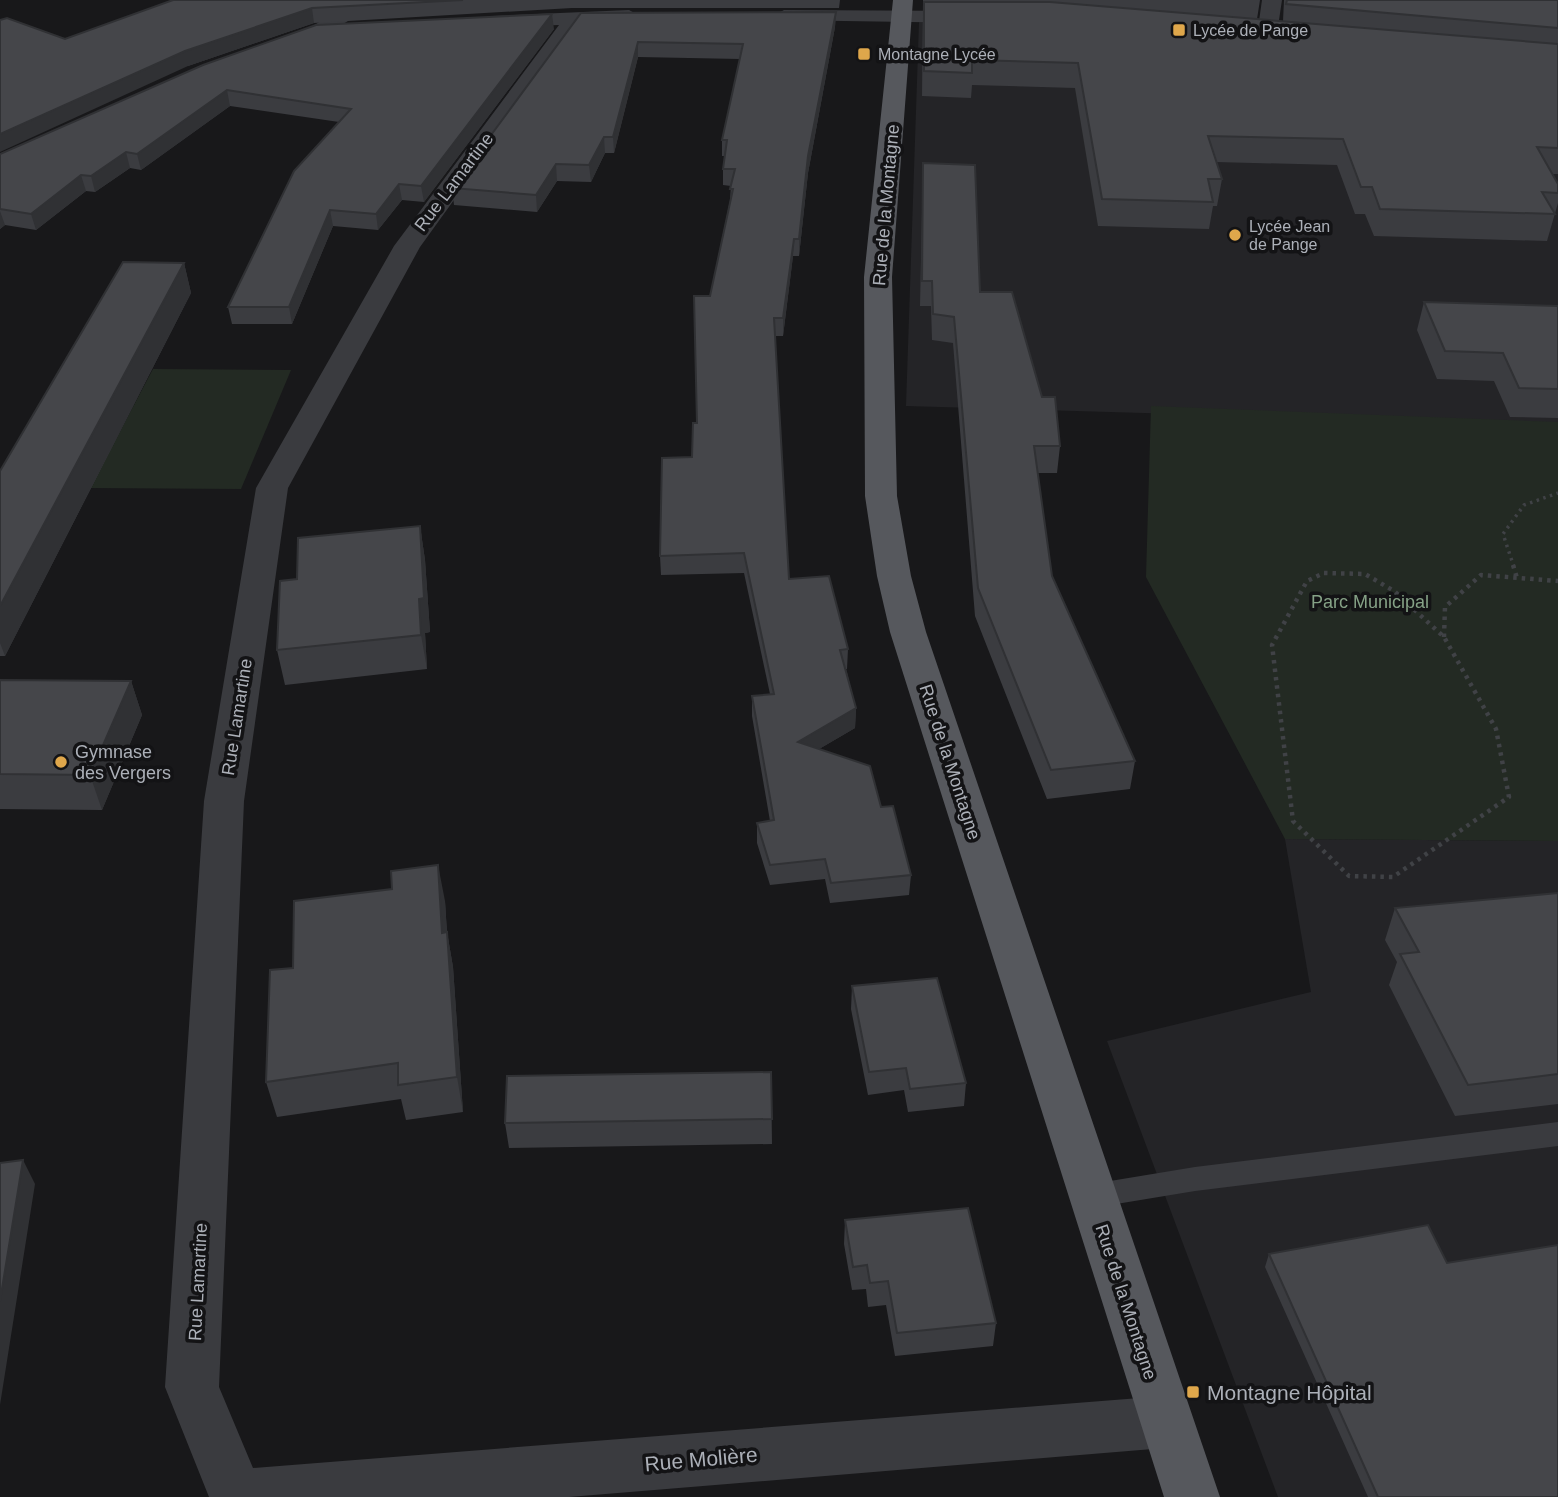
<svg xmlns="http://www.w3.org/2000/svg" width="1558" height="1497" viewBox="0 0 1558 1497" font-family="Arial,sans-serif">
  <rect width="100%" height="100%" fill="#18181a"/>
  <path fill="#242427" d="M 919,22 L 1558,64 L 1558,425 L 906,406 Z
    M 1285,839 L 1558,841 L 1558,1497 L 1278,1497 L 1107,1041 L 1311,992 Z"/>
  <path fill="#232a23" d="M 153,369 L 291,370 L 241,489 L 90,488 Z
    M 1151,406 L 1558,422 L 1558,841 L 1285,839 L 1146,577 Z"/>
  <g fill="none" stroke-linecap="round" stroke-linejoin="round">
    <path stroke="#404246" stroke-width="3.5" stroke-dasharray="2.5 4.5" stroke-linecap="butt" d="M 1514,567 L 1503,534 L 1524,505 L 1558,493"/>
    <path stroke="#404246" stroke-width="4.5" stroke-dasharray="3.5 5" stroke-linecap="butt" d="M 1513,565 L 1517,578
      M 1324,573 L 1365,574 L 1394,591 L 1444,637 L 1496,729 L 1509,797 L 1393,877 L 1349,876 L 1293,821 L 1272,645 L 1307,581 Z
      M 1444,637 L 1445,607 L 1481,575 L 1558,581"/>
    <path fill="#3a3b3f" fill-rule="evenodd" d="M 1558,1122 L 1558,1146 L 1195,1191 L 1092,1208 L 1082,1205 L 1077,1196 L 1082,1187 L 1092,1184 L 1195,1167 Z"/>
    <path fill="#3a3b3f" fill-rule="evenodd" d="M 357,0 L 383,0 L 323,36 L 315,37 L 304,31 Z
      M 1262,0 L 1282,0 L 1276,40 L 1268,41 L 1257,35 Z
      M 629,10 L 640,16 L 636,20 L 581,24 L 420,247 L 288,488 L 244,801 L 219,1387 L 253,1468 L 1165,1396 L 1184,1404 L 1192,1422 L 1184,1440 L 1165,1448 L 569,1497 L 209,1497 L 165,1387 L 204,801 L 256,488 L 394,246 L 559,25 L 500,27 L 492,26 L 489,21 L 492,16 Z
      M 784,10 L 976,11 L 987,17 L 976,23 L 777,20 L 773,16 Z"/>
    <path fill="#56585d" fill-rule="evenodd" d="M 893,0 L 913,0 L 892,277 L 897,496 L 911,576 L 926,632 L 1220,1497 L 1164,1497 L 890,632 L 877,576 L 865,496 L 864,277 Z"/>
  </g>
  <path fill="#3b3c40" d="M 173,0 L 840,0 L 839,8 L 572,8 L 314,23 L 188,66 L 65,39 Z
    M 923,0 L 1260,0 L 1257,19 L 1283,21 L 1284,0 L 1558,0 L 1558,174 L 1552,174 L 1558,184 L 1558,203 L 1547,241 L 1374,236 L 1365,214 L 1355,214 L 1337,165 L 1216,162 L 1222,179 L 1217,206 L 1213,206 L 1209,229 L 1098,226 L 1075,88 L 972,85 L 971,98 L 922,96 Z
    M 836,12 L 835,27 L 808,173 L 799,256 L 793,256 L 783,336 L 775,336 L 789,579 L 848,649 L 847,669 L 846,669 L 856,708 L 855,728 L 819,749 L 881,807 L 911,875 L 909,895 L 830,903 L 825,879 L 770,885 L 757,843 L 757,823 L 770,821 L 752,716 L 752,696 L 770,694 L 744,573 L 661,575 L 660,556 L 692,457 L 710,296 L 730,200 L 731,186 L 723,185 L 723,169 L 725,156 L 722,156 L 722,140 L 740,59 L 638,57 L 614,153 L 605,153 L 591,182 L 557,181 L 537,212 L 454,205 L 452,188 L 581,13 Z
    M 554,29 L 424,202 L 402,200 L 378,230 L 333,226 L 292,324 L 232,324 L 228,307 L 339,122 L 230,106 L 141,170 L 130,168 L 95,192 L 86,191 L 36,230 L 5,225 L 0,229 L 0,154 L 203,65 Z
    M 923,163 L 980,292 L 1042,397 L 1060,446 L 1057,473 L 1037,473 L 1052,576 L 1135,761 L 1130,789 L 1047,799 L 975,616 L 953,343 L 932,340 L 931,306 L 920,306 Z
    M 184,263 L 191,293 L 5,656 L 0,656 L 0,471 Z
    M 1424,302 L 1558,306 L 1558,418 L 1510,417 L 1494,381 L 1437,379 L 1417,330 Z
    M 420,526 L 425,560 L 430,632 L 425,633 L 427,669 L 285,685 L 277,650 L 297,579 Z
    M 0,680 L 131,681 L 142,715 L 102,810 L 0,809 Z
    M 1558,893 L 1558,1104 L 1455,1116 L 1389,985 L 1397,962 L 1385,940 L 1395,908 Z
    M 445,901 L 447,932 L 453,967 L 463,1112 L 406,1120 L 401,1099 L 277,1117 L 266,1082 L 293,968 Z
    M 852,986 L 966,1083 L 964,1106 L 908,1112 L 904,1090 L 868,1095 L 851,1009 Z
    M 771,1072 L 772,1144 L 509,1148 L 505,1123 Z
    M 845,1220 L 996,1323 L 993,1346 L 895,1356 L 886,1305 L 868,1307 L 866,1289 L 852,1290 L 844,1244 Z
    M 1269,1254 L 1447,1263 L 1558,1497 L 1368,1497 L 1265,1267 Z"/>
  <path fill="#303134" d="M 312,8 L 314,23 L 188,66 L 0,152 L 0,134 L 185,51 Z
    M 836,12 L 835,27 L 808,173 L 799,256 L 799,239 L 808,156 Z
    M 552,14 L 554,29 L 424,202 L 421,186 Z
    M 638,42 L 638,57 L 614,153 L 613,137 Z
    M 227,90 L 230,106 L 141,170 L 137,154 Z
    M 604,137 L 605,153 L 591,182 L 589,165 Z
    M 126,152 L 130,168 L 95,192 L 91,176 Z
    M 556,164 L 557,181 L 537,212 L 536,195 Z
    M 81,175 L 86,191 L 36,230 L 31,214 Z
    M 399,184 L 402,200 L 378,230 L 376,214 Z
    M 330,210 L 333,226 L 292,324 L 289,307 Z
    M 0,211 L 5,225 L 0,229 Z
    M 794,239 L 793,256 L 783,336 L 783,318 Z
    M 184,263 L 191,293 L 5,656 L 0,643 L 0,606 Z
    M 420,526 L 425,560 L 430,632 L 425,633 L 427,669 L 421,635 L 419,599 Z
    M 131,681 L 142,715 L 102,810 L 90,775 Z
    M 856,708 L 855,728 L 797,762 L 798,742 Z
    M 438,865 L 445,901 L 449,968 L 442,933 Z
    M 447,932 L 453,967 L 463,1112 L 457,1077 Z
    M 23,1160 L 35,1184 L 0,1405 L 0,1301 Z"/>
  <path fill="#45464a" stroke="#303134" stroke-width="2" d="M 173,0 L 463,0 L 312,8 L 185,51 L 0,134 L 0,20 L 7,18 L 65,39 Z
    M 1287,0 L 1558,0 L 1558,28 L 1286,4 Z
    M 924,2 L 1050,2 L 1558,44 L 1558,148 L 1537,147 L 1558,184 L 1558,193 L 1542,192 L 1555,214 L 1380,209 L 1372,187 L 1361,187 L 1343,139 L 1208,136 L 1222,179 L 1208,179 L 1213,202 L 1102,199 L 1078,63 L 972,60 L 972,73 L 924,71 Z
    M 836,12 L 808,156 L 799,239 L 794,239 L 783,318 L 774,318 L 789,579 L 829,576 L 848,649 L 840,650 L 856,708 L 798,742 L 870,766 L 881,807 L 893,806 L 911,875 L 831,883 L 825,859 L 770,865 L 757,823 L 774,820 L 752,696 L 774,694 L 744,553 L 660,556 L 662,458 L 692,457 L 693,423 L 697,423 L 694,296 L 710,296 L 733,189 L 730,189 L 735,169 L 723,169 L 727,140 L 722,140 L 743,44 L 638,42 L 613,137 L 604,137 L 589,165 L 556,164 L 536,195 L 452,188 L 581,13 Z
    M 552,14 L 421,186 L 399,184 L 376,214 L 330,210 L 289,307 L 228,307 L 294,171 L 351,109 L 227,90 L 137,154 L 126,152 L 91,176 L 81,175 L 31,214 L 0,209 L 0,154 L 203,65 L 316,25 Z
    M 923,163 L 975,165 L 980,292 L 1012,292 L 1042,397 L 1055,397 L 1060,446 L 1034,446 L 1052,576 L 1135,761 L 1051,770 L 978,588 L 954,317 L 933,314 L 932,281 L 922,281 Z
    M 123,262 L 184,263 L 0,606 L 0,471 Z
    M 1424,302 L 1558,306 L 1558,389 L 1519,388 L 1503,353 L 1445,351 Z
    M 420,526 L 424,598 L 419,599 L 421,635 L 277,650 L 280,581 L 297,579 L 298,538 Z
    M 0,680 L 131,681 L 90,775 L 0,774 Z
    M 438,865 L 442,933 L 447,932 L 457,1077 L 398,1085 L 398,1063 L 266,1082 L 270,970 L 293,968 L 294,901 L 392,889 L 391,871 Z
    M 1558,893 L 1558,1074 L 1468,1085 L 1400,954 L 1419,952 L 1395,908 Z
    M 937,978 L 966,1083 L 910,1089 L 906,1068 L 869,1072 L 852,986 Z
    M 771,1072 L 772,1119 L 505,1123 L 507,1076 Z
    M 23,1160 L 0,1301 L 0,1163 Z
    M 968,1208 L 996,1323 L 897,1333 L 888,1281 L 870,1283 L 867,1265 L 853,1267 L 845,1220 Z
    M 1428,1225 L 1447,1263 L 1558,1245 L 1558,1497 L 1378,1497 L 1269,1254 Z"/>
  <g fill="#dfa74b" stroke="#131315" stroke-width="2.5">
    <rect x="1172" y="23" width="14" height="14" rx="3.5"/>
    <rect x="857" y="47" width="14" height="14" rx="3.5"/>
    <circle cx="1235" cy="235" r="7"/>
    <circle cx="61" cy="762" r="7"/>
    <rect x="1186" y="1385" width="14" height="14" rx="3.5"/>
  </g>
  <g text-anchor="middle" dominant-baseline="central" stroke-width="7" stroke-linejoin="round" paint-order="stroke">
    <g font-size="16" fill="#acb0b8" stroke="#131315" text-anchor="start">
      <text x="1193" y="30">Lycée de Pange</text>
      <text x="878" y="54">Montagne Lycée</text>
      <text x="1249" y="226">Lycée Jean<tspan x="1249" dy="18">de Pange</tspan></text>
    </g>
    <g font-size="18" fill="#acb0b8" stroke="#131315">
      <text transform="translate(454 182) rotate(-53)">Rue Lamartine</text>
      <text transform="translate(886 205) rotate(-85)">Rue de la Montagne</text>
      <text transform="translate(237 717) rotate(-81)">Rue Lamartine</text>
      <text transform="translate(950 762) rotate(72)">Rue de la Montagne</text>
      <text transform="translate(198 1282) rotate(-87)">Rue Lamartine</text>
      <text transform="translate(1126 1302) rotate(72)">Rue de la Montagne</text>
    </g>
    <g font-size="18" fill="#85a186" stroke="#131315">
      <text x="1370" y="602">Parc Municipal</text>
    </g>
    <g font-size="18" fill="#acb0b8" stroke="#131315" text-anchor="start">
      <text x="75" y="752">Gymnase<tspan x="75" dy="21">des Vergers</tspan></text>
    </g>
    <g font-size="21" fill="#acb0b8" stroke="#131315" text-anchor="start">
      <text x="1207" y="1392">Montagne Hôpital</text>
    </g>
    <g font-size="21" fill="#acb0b8" stroke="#131315">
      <text transform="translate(701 1459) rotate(-5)">Rue Molière</text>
    </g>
  </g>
</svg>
